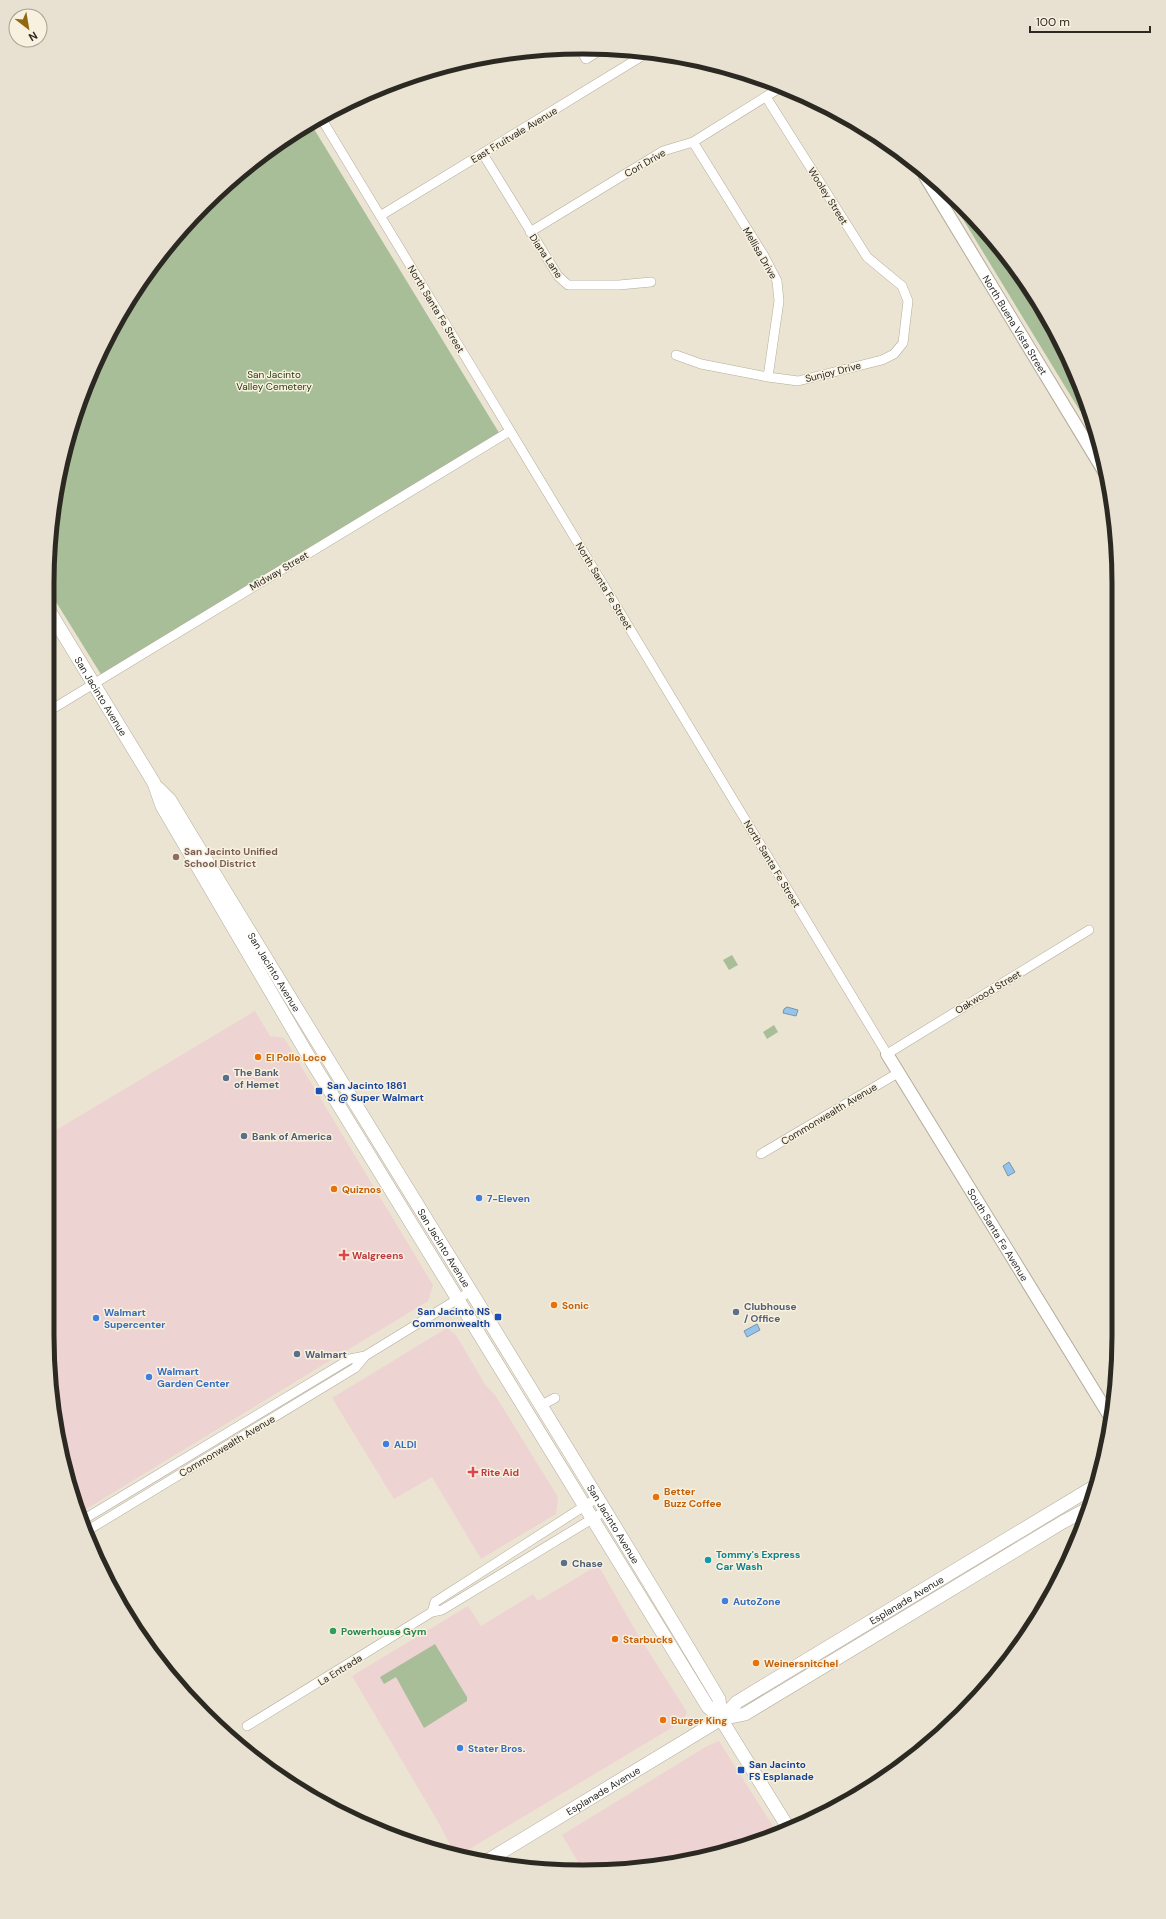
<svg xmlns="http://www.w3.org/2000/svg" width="1166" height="1919" viewBox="0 0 1166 1919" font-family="'DM Sans',sans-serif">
  <rect width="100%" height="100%" fill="#ebe4d2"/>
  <path fill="#eed3d3" d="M 255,1011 L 270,1036 L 284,1038 L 433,1285 L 428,1301 L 78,1514 L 52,1406 L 51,1133 Z
    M 447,1328 L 456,1335 L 486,1386 L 495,1395 L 558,1497 L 556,1514 L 481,1559 L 432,1477 L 394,1499 L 332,1398 Z
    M 598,1565 L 637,1633 L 687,1712 L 683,1721 L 458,1856 L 456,1856 L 437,1820 L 352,1676 L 468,1606 L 481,1626 L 533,1594 L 538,1601 Z
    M 719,1741 L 778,1834 L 755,1844 L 653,1867 L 584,1872 L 562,1835 L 707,1746 Z"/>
  <path fill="#a8be98" d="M 311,124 L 501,436 L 102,676 L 48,589 L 48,548 L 76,410 L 137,285 L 204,204 L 285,137 Z
    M 950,198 L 986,229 L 1047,315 L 1091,414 L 1080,411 Z
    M 732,955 L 738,965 L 729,970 L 723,960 Z
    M 774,1025 L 778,1032 L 767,1039 L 763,1032 Z
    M 435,1644 L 467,1697 L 467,1701 L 424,1728 L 396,1677 L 384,1684 L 380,1677 Z"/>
  <path fill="#96c3e9" stroke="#7695ad" d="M 787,1007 L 798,1010 L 796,1016 L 783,1013 L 784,1009 Z
    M 1009,1162 L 1015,1172 L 1008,1176 L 1003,1166 Z
    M 757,1324 L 760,1330 L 747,1337 L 744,1331 Z"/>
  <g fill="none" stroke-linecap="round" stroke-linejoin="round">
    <defs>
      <path id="minor" d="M 579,47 L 586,59 L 602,49
        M 321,118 L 887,1054 L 1089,930
        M 693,142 L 764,256 L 777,281 L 779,301 L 768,377
        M 483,154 L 558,276 L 568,285 L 619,285 L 651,282
        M 380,216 L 647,53
        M 530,232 L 663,151 L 693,142 L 783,86
        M 676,355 L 701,364 L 768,377 L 798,381 L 882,360 L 894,354 L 903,343 L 908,301 L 902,286 L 867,257 L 766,97
        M 49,711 L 510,431
        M 761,1154 L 898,1073
        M 542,1405 L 555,1398
        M 81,1521 L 350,1359 L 365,1356 L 471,1291
        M 85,1532 L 355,1368 L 365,1356
        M 432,1612 L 435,1602 L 597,1498
        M 247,1726 L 432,1612 L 442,1610 L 605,1511"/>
      <g id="tertiary">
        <path id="s1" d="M 925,176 L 1105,473"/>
        <path id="s2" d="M 887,1054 L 1109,1415"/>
      </g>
      <g id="secondary">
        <path id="s3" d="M 48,609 L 154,783 L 162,806 L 306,1052 L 708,1707 L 721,1719 L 789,1829"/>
        <path id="s4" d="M 158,788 L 170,800 C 351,1101 539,1397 719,1699 L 721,1719"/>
        <path d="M 721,1719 L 745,1714 L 1063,1522 L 1091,1507"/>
        <path id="s5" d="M 485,1862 L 721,1719 L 737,1702 L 1095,1486"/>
      </g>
    </defs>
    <use href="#minor" stroke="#b3ac9c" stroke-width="10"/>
    <use href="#tertiary" stroke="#b3ac9c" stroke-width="14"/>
    <use href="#secondary" stroke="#b3ac9c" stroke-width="14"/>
    <use href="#minor" stroke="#fff" stroke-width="9"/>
    <use href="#tertiary" stroke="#fff" stroke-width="12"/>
    <use href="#secondary" stroke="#fff" stroke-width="13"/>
  </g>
  <circle fill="#8d6e63" stroke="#f8f1e0" stroke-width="1.5" cx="176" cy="857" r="4"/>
  <g fill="#e8710a" stroke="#f8f1e0" stroke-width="1.5">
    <circle cx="258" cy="1057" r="4"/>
    <circle cx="334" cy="1189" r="4"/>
    <circle cx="554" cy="1305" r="4"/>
    <circle cx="656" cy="1497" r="4"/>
    <circle cx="615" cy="1639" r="4"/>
    <circle cx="756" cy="1663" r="4"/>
    <circle cx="663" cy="1720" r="4"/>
  </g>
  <g fill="#5c6f8a" stroke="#f8f1e0" stroke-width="1.5">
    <circle cx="226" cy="1078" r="4"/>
    <circle cx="244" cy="1136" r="4"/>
    <circle cx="736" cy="1312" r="4"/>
    <circle cx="297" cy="1354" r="4"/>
    <circle cx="564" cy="1563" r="4"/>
  </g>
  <g fill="#1a4fb4" stroke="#f8f1e0" stroke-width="1.5">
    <rect x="315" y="1087" width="8" height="8" rx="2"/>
    <rect x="494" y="1313" width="8" height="8" rx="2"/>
    <rect x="737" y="1766" width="8" height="8" rx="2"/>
  </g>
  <g fill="#3f7fe0" stroke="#f8f1e0" stroke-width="1.5">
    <circle cx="479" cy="1198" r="4"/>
    <circle cx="96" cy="1318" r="4"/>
    <circle cx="149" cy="1377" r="4"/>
    <circle cx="386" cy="1444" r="4"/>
    <circle cx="725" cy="1601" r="4"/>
    <circle cx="460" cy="1748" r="4"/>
  </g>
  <g fill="#e0444e" stroke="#f8f1e0" stroke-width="1.5">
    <path d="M342 1249h4v4h4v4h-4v4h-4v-4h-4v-4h4z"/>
    <path d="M471 1466h4v4h4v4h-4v4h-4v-4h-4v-4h4z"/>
  </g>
  <circle fill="#0f9aa8" stroke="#f8f1e0" stroke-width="1.5" cx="708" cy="1560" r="4"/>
  <circle fill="#2e9e5b" stroke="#f8f1e0" stroke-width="1.5" cx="333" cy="1631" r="4"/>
  <g text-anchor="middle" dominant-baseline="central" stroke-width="3" stroke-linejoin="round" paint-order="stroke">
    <g font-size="10" fill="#2b2922" stroke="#f8f1e0">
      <text transform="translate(514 135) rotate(-31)">East Fruitvale Avenue</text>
      <text transform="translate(645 163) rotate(-30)">Cori Drive</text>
      <text transform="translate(828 196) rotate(58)">Wooley Street</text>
      <text transform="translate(760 253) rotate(60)">Mellisa Drive</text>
      <text transform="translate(546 256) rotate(56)">Diana Lane</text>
      <text transform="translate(436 309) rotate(59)">North Santa Fe Street</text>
      <text stroke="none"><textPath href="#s1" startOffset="174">North Buena Vista Street</textPath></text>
      <text transform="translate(833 372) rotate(-14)">Sunjoy Drive</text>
      <text transform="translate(279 571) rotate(-31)">Midway Street</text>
      <text transform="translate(604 586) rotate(59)">North Santa Fe Street</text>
      <text stroke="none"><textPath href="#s3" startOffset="102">San Jacinto Avenue</textPath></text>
      <text transform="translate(772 864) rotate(59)">North Santa Fe Street</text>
      <text stroke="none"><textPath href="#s4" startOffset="218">San Jacinto Avenue</textPath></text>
      <text transform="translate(988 992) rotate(-31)">Oakwood Street</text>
      <text transform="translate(829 1114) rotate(-31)">Commonwealth Avenue</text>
      <text stroke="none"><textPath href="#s2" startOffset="212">South Santa Fe Avenue</textPath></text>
      <text stroke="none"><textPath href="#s4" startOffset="542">San Jacinto Avenue</textPath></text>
      <text transform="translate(227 1446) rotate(-31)">Commonwealth Avenue</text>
      <text stroke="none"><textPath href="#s4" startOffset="866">San Jacinto Avenue</textPath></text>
      <text stroke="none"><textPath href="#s5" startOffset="497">Esplanade Avenue</textPath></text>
      <text transform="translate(340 1670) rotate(-32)">La Entrada</text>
      <text stroke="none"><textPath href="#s5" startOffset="138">Esplanade Avenue</textPath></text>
    </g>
    <g font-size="10" fill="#253e0b" stroke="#f8f1e0">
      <text x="274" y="374">San Jacinto<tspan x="274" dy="12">Valley Cemetery</tspan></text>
    </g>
    <g font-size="10" font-weight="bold" fill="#785e54" stroke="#f8f1e0" text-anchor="start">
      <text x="184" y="851">San Jacinto Unified<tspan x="184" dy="12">School District</tspan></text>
    </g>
    <g font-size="10" font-weight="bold" fill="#c56008" stroke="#f8f1e0" text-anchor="start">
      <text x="266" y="1057">El Pollo Loco</text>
      <text x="342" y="1189">Quiznos</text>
      <text x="562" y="1305">Sonic</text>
      <text x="664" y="1491">Better<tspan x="664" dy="12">Buzz Coffee</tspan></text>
      <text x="623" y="1639">Starbucks</text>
      <text x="764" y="1663">Weinersnitchel</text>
      <text x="671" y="1720">Burger King</text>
    </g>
    <g font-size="10" font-weight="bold" fill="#4e5e75" stroke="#f8f1e0" text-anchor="start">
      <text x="234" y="1072">The Bank<tspan x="234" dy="12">of Hemet</tspan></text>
      <text x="252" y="1136">Bank of America</text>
      <text x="744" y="1306">Clubhouse<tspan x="744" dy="12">/ Office</tspan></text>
      <text x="305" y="1354">Walmart</text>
      <text x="572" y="1563">Chase</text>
    </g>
    <g font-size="10" font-weight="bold" fill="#164399" stroke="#f8f1e0" text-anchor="start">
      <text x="327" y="1085">San Jacinto 1861<tspan x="327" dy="12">S. @ Super Walmart</tspan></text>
      <text x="490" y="1311" text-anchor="end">San Jacinto NS<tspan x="490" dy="12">Commonwealth</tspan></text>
      <text x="749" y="1764">San Jacinto<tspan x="749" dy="12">FS Esplanade</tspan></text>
    </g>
    <g font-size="10" font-weight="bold" fill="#366cbe" stroke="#f8f1e0" text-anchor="start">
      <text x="487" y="1198">7-Eleven</text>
      <text x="104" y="1312">Walmart<tspan x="104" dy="12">Supercenter</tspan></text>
      <text x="157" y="1371">Walmart<tspan x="157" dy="12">Garden Center</tspan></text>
      <text x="394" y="1444">ALDI</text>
      <text x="733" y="1601">AutoZone</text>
      <text x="468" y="1748">Stater Bros.</text>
    </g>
    <g font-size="10" font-weight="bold" fill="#be3a42" stroke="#f8f1e0" text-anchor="start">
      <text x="352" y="1255">Walgreens</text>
      <text x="481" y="1472">Rite Aid</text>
    </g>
    <g font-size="10" font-weight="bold" fill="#0d838f" stroke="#f8f1e0" text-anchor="start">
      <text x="716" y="1554">Tommy's Express<tspan x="716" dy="12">Car Wash</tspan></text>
    </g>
    <g font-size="10" font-weight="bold" fill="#27864d" stroke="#f8f1e0" text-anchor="start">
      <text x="341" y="1631">Powerhouse Gym</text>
    </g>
  </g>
  <path d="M0 0H1166V1919H0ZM583 54H583A529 529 0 0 1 1112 583V1336A529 529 0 0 1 583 1865H583A529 529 0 0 1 54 1336V583A529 529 0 0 1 583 54Z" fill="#e8e1d1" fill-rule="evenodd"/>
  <path fill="none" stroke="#2b2922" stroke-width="5" d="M583 54H583A529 529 0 0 1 1112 583V1336A529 529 0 0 1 583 1865H583A529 529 0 0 1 54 1336V583A529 529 0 0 1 583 54Z"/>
  <g transform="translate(28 28) rotate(149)"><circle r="19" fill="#f8f1e0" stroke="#a6a194"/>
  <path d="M0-3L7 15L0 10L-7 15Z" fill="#916810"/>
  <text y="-6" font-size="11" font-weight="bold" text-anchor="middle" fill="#2b2922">N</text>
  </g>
  <path d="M1030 26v6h120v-6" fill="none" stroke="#2b2922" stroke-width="2"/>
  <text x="1036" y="26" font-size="12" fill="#2b2922" stroke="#f8f1e0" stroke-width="3" paint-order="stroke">100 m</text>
</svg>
